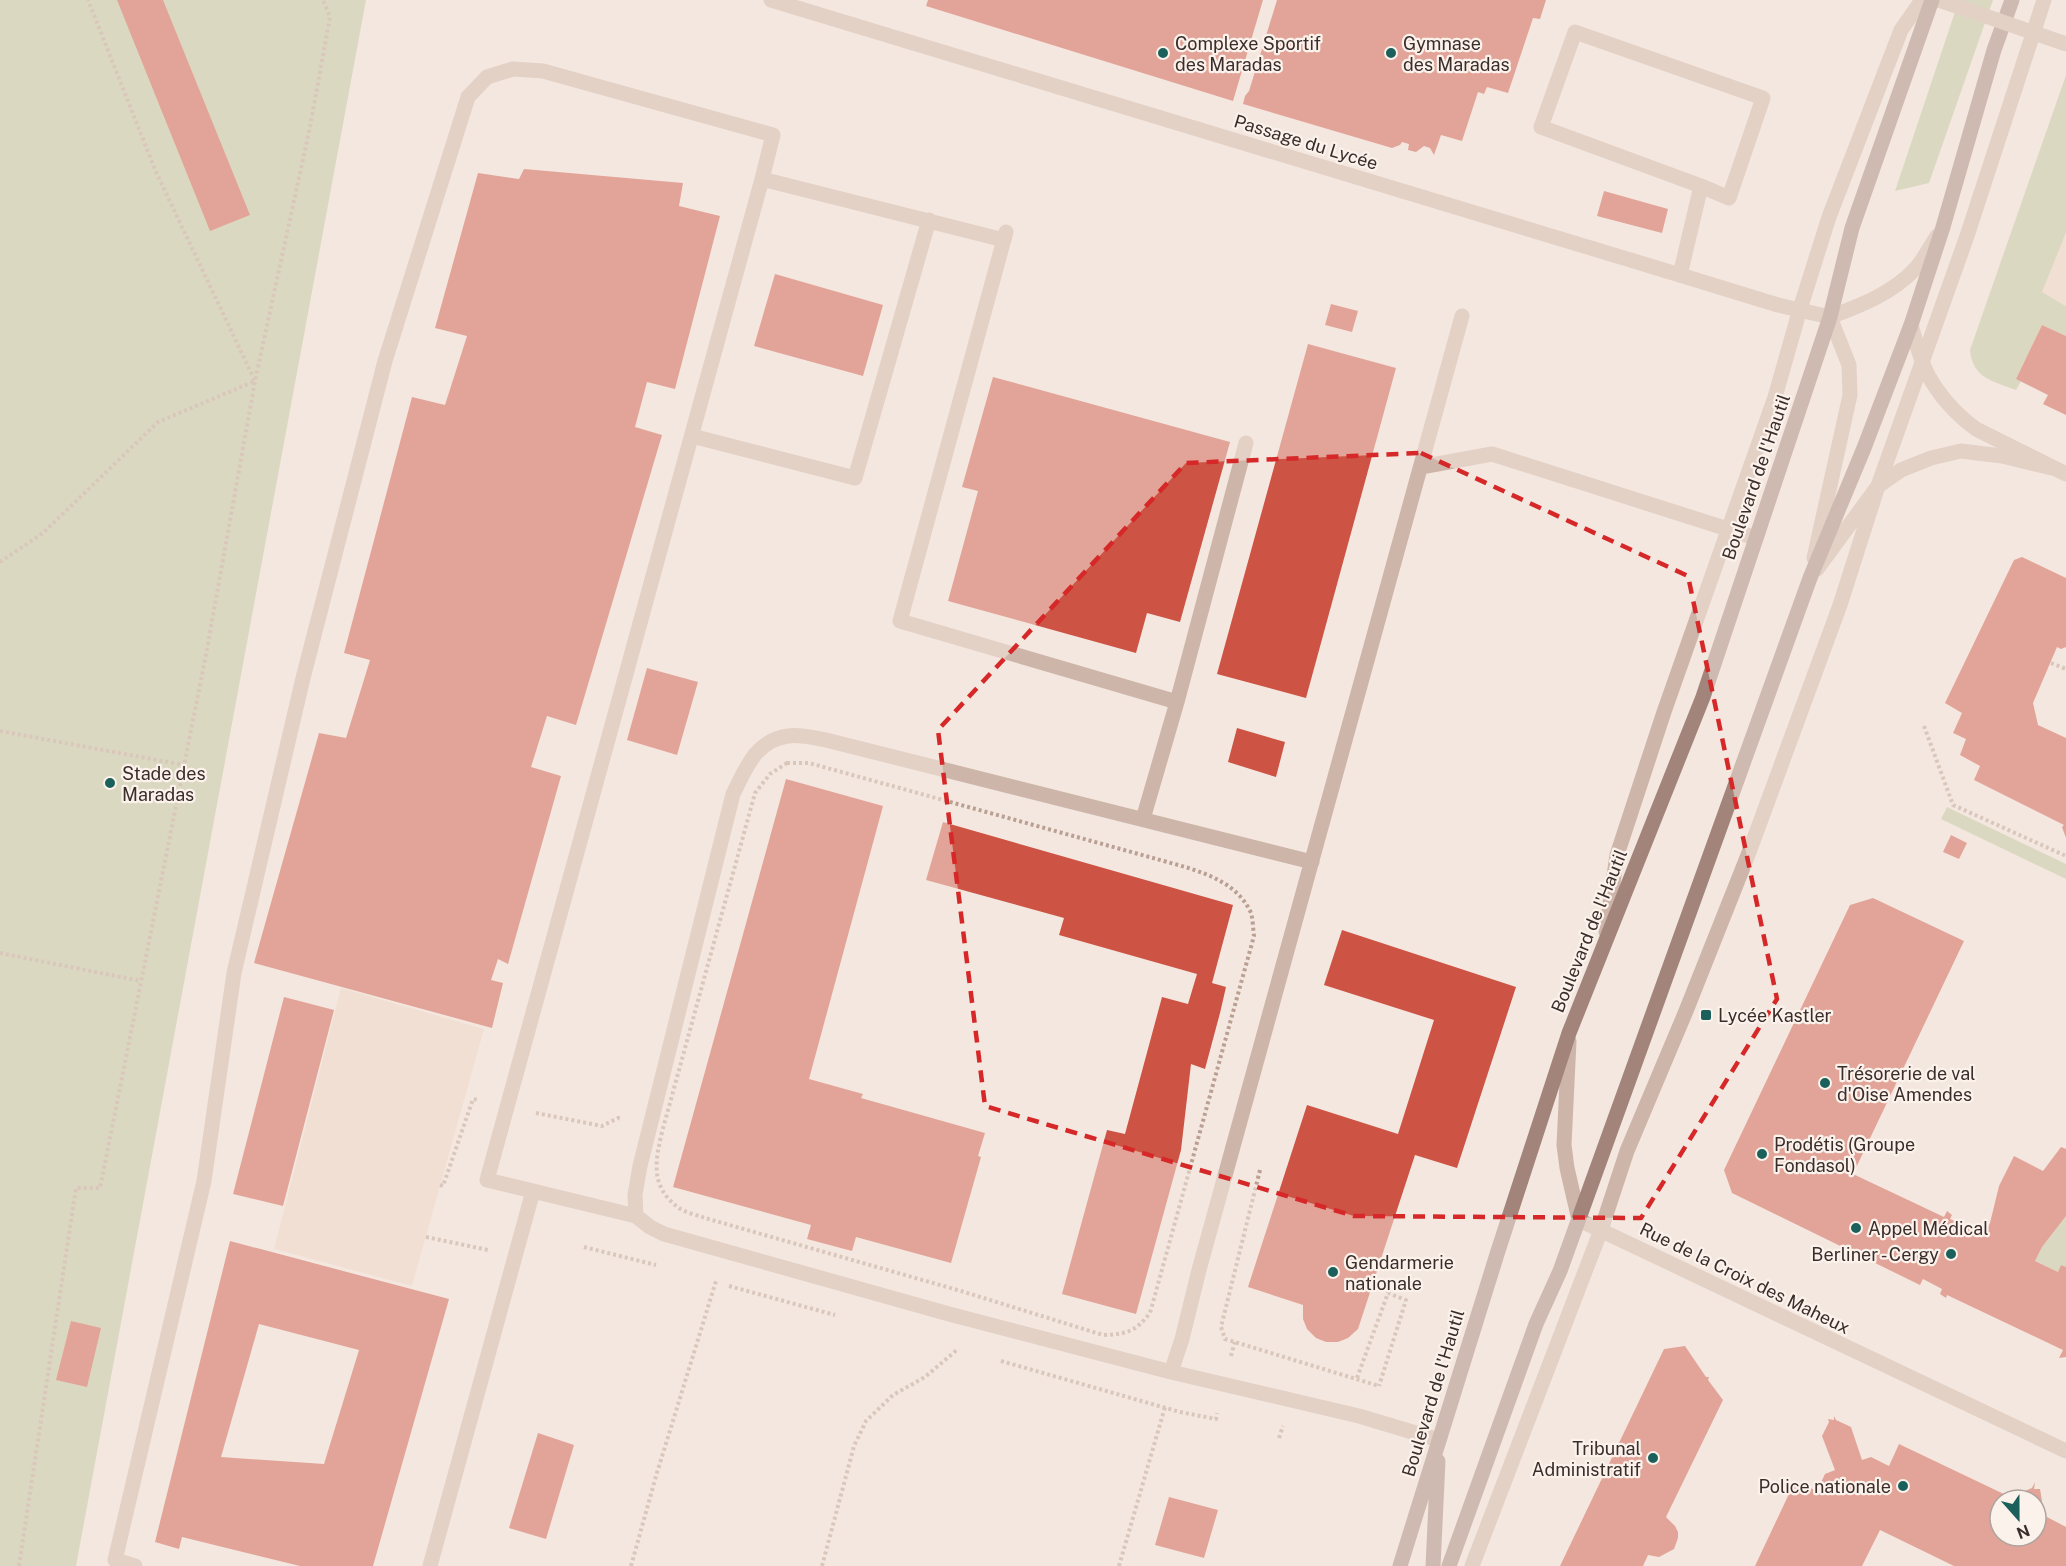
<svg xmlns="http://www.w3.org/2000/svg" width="2066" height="1566" viewBox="0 0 2066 1566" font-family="'Public Sans',sans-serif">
  <rect width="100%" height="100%" fill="#f4e7df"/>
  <path fill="#bdc59d" d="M 0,0 L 366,0 L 76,1566 L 0,1566 Z
    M 1959,0 L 1993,0 L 1929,183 L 1895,191 Z
    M 2066,75 L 2066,233 L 2043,292 L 2066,306 L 2066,336 L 2042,325 L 2016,379 L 2021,381 L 2016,390 C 1993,381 1973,379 1970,350 Z
    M 1947,807 L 2066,864 L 2066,879 L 1941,819 Z
    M 2066,1216 L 2066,1267 L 2061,1265 L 2058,1272 L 2035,1261 L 2042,1247 Z"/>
  <path fill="#edd6c5" d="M 2066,233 L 2066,306 L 2042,292 Z
    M 341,988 L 484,1029 L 412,1286 L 274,1249 Z"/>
  <path fill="#cd5344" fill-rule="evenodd" d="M 117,0 L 163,0 L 250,215 L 210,231 Z
    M 928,0 L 1263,0 L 1233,101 L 926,6 Z
    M 1277,0 L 1546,0 L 1540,19 L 1533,18 L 1508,93 L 1487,87 L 1484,94 L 1478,92 L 1462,141 L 1441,135 L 1434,155 L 1430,148 L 1424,146 L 1416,152 L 1408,150 L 1409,144 L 1402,142 L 1400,145 L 1392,148 L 1243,104 L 1245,96 L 1249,91 Z
    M 524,169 L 683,183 L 679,206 L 720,216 L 675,389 L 647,382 L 635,427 L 662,435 L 576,725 L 547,716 L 531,767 L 561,776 L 508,964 L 498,959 L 491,980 L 503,983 L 492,1028 L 254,963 L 319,733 L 346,738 L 370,660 L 344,653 L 412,397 L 445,405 L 467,336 L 435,328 L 478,173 L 519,179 Z
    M 1604,191 L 1668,209 L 1662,233 L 1597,216 Z
    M 775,274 L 883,305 L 863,376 L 754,346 Z
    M 1331,304 L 1358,311 L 1352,332 L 1325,325 Z
    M 2042,325 L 2066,336 L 2066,415 L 2043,404 L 2048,395 L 2016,379 Z
    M 1308,344 L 1396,368 L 1306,698 L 1217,674 Z
    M 993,377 L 1230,442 L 1180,622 L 1147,613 L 1136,653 L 948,601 L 978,491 L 962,487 Z
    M 2022,557 L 2066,578 L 2066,647 L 2061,649 L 2057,647 L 2033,703 L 2038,725 L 2066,738 L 2066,838 L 2062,827 L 2064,825 L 1974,780 L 1980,766 L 1960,755 L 1966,739 L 1953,733 L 1962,713 L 1945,703 L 2014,560 Z
    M 647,668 L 698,682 L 677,755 L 627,740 Z
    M 1237,728 L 1285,742 L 1276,777 L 1228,762 Z
    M 786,779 L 883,806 L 809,1079 L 863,1094 L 861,1098 L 985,1133 L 978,1156 L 981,1157 L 951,1263 L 856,1237 L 852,1251 L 807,1239 L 811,1225 L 673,1187 Z
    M 943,822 L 1233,905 L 1212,983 L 1226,987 L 1220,1013 L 1205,1069 L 1191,1064 L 1181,1150 L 1136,1314 L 1062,1294 L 1107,1130 L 1125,1134 L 1162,997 L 1188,1004 L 1197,974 L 1059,935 L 1064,918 L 926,880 Z
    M 1951,835 L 1967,843 L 1959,859 L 1943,852 Z
    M 1873,898 L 1964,941 L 1853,1174 L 1944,1217 L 1947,1211 L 1952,1215 L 1950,1219 L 1970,1228 L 1972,1225 L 1979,1228 L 1977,1231 L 1984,1235 L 1990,1223 L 1999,1186 L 2014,1156 L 2043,1171 L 2061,1147 L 2066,1149 L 2066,1216 L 2042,1247 L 2035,1261 L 2058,1272 L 2061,1265 L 2066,1267 L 2066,1357 L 2059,1358 L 2063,1350 L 1947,1295 L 1946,1298 L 1940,1294 L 1942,1289 L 1923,1279 L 1920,1285 L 1732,1193 L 1724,1170 L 1850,905 Z
    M 1342,930 L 1516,987 L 1457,1168 L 1415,1155 L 1358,1329 L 1348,1338 L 1338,1342 L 1326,1342 L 1316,1338 L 1307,1329 L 1303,1319 L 1303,1305 L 1248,1287 L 1307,1105 L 1398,1134 L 1434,1020 L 1324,985 Z
    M 284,997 L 334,1010 L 283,1206 L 233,1194 Z
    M 230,1241 L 449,1299 L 373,1566 L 300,1566 L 182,1537 L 179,1549 L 155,1542 ZM 259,1324 L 359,1350 L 324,1464 L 221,1457 Z
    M 71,1321 L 101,1328 L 87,1387 L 56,1380 Z
    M 1685,1346 L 1706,1377 L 1709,1377 L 1708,1380 L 1723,1400 L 1666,1517 L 1675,1526 L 1678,1532 L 1678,1538 L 1674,1549 L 1659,1557 L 1648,1555 L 1643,1566 L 1560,1566 L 1664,1349 Z
    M 1834,1416 L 1836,1420 L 1851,1427 L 1862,1460 L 1871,1457 L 1889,1466 L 1899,1444 L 2008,1496 L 2006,1500 L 2000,1500 L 2000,1536 L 2036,1536 L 2036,1521 L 2043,1524 L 2047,1517 L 2066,1527 L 2066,1566 L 1954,1566 L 1880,1530 L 1862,1566 L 1755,1566 L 1795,1481 L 1817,1491 L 1825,1474 L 1835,1470 L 1822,1436 L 1829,1422 L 1828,1419 L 1834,1420 Z
    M 538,1433 L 574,1445 L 546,1539 L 509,1528 Z
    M 2035,1482 L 2034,1489 L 2040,1489 L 2042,1501 L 2036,1513 L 2036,1500 L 2019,1500 L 2022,1492 L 2032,1488 Z
    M 1169,1497 L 1218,1510 L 1204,1558 L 1155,1545 Z"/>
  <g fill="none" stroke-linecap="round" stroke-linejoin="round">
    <path stroke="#ba9f93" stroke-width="4" stroke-dasharray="3 3" stroke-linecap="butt" d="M 0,562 L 43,533 L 158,422 L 255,381 L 156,172 L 88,0
      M 2051,663 L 2066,669
      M 1924,726 L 1953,805 L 2066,856
      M 0,731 L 184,765
      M 787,763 L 809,763 L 1153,858 C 1187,868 1235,876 1251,913 C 1253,920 1253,929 1254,936 L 1150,1313 C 1135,1332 1127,1334 1103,1335 L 961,1291 L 705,1218 C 697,1215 686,1213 679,1208 C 650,1187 655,1162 662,1132 L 755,793 L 770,774 Z
      M 0,953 L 141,981
      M 536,1113 L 602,1126 L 618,1118 L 622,1119
      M 1260,1170 L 1221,1327 L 1225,1339 L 1379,1386
      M 440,1185 L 443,1186 L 473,1099 L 479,1100
      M 426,1237 L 488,1250
      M 584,1247 L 656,1265
      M 729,1286 L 835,1315
      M 1231,1356 L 1235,1342
      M 1001,1361 L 1180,1412 L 1216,1419 L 1217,1413
      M 1357,1378 L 1388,1293 L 1406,1300 L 1379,1386
      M 1279,1438 L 1283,1426
      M 19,1566 L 76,1188 L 100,1188 L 205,660 L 255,381 L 310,127 L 330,17 L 323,0
      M 631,1566 L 656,1476 L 716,1281
      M 822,1566 L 854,1446 L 866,1421 L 893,1395 L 925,1377 L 958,1349
      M 1119,1566 L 1165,1407"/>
    <path stroke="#ceb5a9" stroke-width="15" d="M 1006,232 L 900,621 L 1177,702
      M 1680,275 L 1701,186 L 1729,198 L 1763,98 L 1575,32 L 1541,127 L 1701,186
      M 692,436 L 855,478 L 929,220
      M 1421,467 L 1492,454 L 1756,538
      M 1143,819 L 1177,702 L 1246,443
      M 1312,862 L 826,740 C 814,738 800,734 788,736 C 756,740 746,768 733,794 L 640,1166 L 635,1195 L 636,1216 L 650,1227 L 664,1234 L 949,1314 L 1171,1372 L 1359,1416 L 1439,1440
      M 1606,932 L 1617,855 L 1664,712 L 1775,397 L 1800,309 L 1829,217 L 1901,30 L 1922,0
      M 636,1216 L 487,1180 L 762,179 L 1004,240
      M 1171,1372 L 1182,1339 L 1199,1270 L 1462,316
      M 135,1566 L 115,1560 L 204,1181 L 234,973 L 303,678 L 385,361 L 468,97 L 487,77 L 513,69 L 543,71 L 773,135 L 762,179
      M 430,1566 L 533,1191
      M 1472,1566 L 1601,1230 L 1627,1151 L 1686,1011 L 1748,855 L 1840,605 L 1878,486 L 1967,236 L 2044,0"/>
    <path stroke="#ceb5a9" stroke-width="15" d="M 771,0 L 1680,275 L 1778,305 L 1830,317
      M 1938,0 L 1971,11
      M 1830,317 C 1862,305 1893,293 1916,268 C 1924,259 1930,247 1937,236
      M 1911,325 C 1916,341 1920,360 1928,375 C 1939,395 1957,415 1976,429 L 2066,474
      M 1814,558 L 1850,395 L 1849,365 L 1830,317
      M 1817,569 L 1878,486 L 1901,470 L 1931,458 L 1961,451 L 2002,456 L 2056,469
      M 1569,1041 L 1564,1145 L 1567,1168 L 1579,1220 L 2066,1451"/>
    <path stroke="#a2847a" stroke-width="15" d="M 1400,1566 L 1498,1251 L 1569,1033 L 1703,697 L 1830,317 L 1852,228 L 1932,0
      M 1433,1566 L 1438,1461
      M 1449,1566 L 1536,1324 L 1560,1271 L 1810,578 L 1864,448 L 1911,325 L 1943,227 L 1994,50 L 2012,0"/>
    <path stroke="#ceb5a9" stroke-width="15" d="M 1971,11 L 2066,44"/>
  </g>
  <path d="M0 0H2066V1566H0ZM 1421,453 L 1688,576 L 1777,999 L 1641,1218 L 1354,1216 L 985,1106 L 938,730 L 1186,463 Z" fill="#f4e7df" fill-opacity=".55" fill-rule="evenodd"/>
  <path fill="none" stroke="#d62828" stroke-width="4.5" stroke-dasharray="12 8" stroke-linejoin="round" d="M 1421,453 L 1688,576 L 1777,999 L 1641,1218 L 1354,1216 L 985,1106 L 938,730 L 1186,463 Z"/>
  <g fill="#1c605b" stroke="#fbf2ec" stroke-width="2">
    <circle cx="1163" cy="53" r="6"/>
    <circle cx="1391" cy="53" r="6"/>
    <circle cx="110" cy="783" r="6"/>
    <rect x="1700" y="1009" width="12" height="12" rx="3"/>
    <circle cx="1825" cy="1083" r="6"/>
    <circle cx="1762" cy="1154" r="6"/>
    <circle cx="1856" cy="1228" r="6"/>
    <circle cx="1951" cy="1254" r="6"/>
    <circle cx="1333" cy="1272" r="6"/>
    <circle cx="1653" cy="1458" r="6"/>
    <circle cx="1903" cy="1486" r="6"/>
  </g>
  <g text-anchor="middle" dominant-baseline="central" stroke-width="4.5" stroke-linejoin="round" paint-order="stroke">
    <g font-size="18" fill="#3b2d2a" stroke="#fbf2ec" text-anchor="start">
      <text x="1175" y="43">Complexe Sportif<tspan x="1175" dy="21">des Maradas</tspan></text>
      <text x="1403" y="43">Gymnase<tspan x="1403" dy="21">des Maradas</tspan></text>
      <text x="122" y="773">Stade des<tspan x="122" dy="21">Maradas</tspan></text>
      <text x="1718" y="1015">Lycée Kastler</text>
      <text x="1837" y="1073">Trésorerie de val<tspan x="1837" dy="21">d'Oise Amendes</tspan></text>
      <text x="1774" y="1144">Prodétis (Groupe<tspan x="1774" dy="21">Fondasol)</tspan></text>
      <text x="1868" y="1228">Appel Médical</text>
      <text x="1939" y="1254" text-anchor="end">Berliner - Cergy</text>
      <text x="1345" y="1262">Gendarmerie<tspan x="1345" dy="21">nationale</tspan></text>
      <text x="1641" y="1448" text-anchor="end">Tribunal<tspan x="1641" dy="21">Administratif</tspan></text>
      <text x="1891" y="1486" text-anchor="end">Police nationale</text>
    </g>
    <g font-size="18" fill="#3b2d2a" stroke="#fbf2ec">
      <text transform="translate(1306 142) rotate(17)">Passage du Lycée</text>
      <text transform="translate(1756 477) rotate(-71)">Boulevard de l'Hautil</text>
      <text transform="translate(1589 931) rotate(-68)">Boulevard de l'Hautil</text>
      <text transform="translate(1745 1278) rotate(26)">Rue de la Croix des Maheux</text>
      <text transform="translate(1433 1393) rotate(-73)">Boulevard de l'Hautil</text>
    </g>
  </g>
  <g transform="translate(2018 1518) rotate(159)"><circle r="28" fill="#fbf2ec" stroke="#aea39e" stroke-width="1.5"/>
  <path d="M0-4.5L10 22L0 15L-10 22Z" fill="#1c605b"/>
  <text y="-9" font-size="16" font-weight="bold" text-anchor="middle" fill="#3b2d2a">N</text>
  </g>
</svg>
